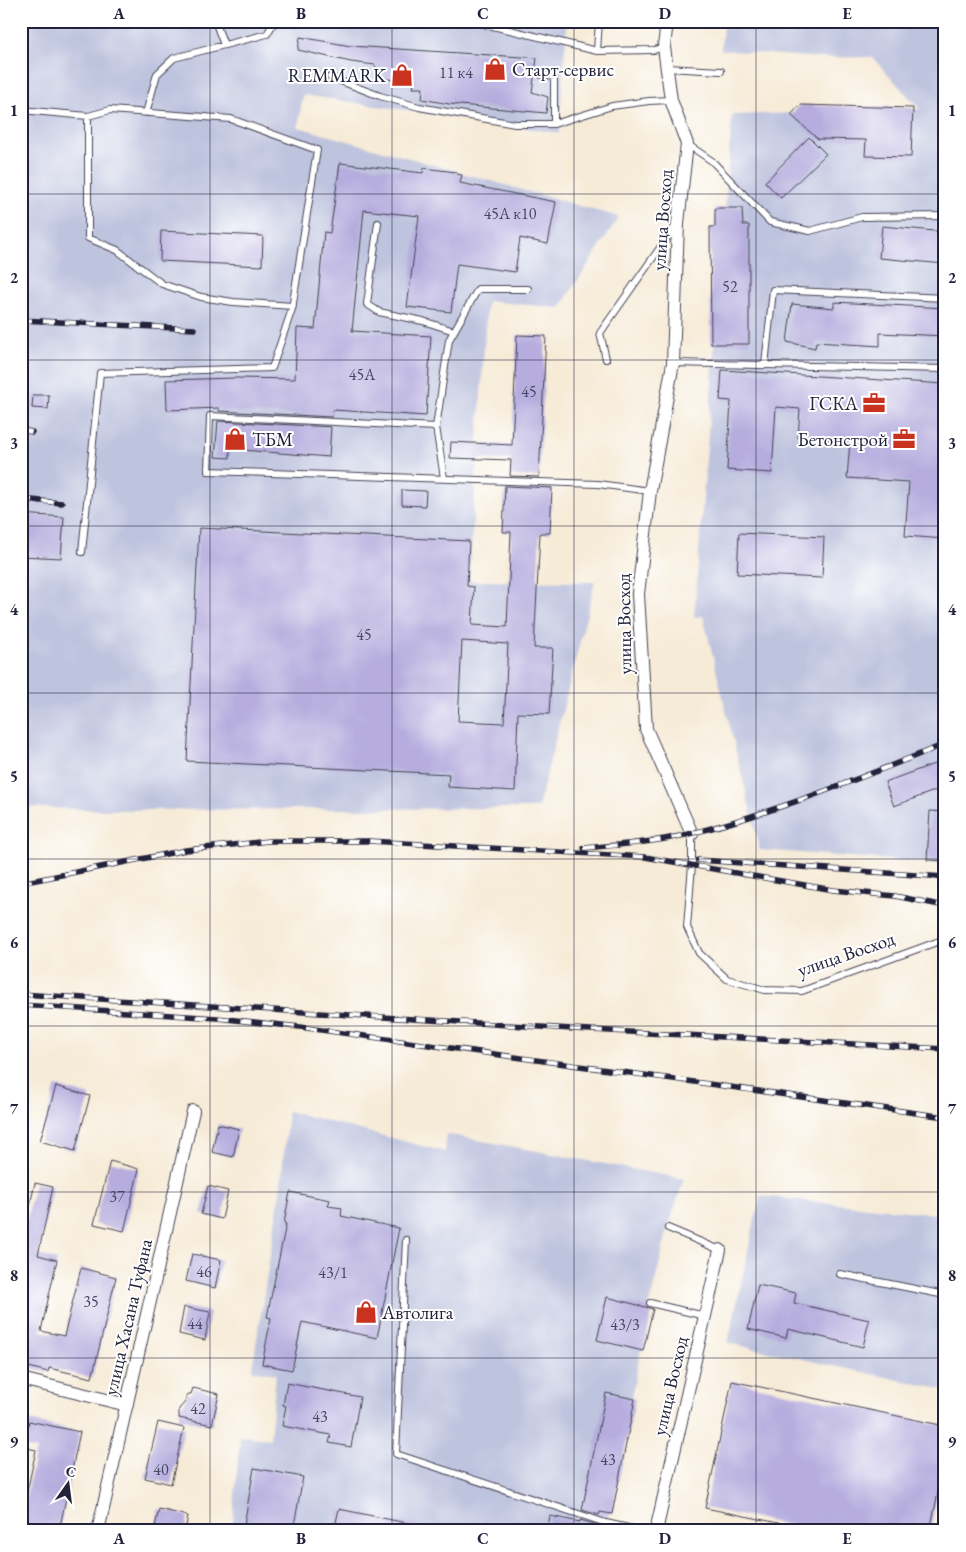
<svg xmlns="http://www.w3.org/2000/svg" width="966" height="1552" viewBox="0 0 966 1552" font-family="'EB Garamond',serif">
  <rect width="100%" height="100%" fill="#fff"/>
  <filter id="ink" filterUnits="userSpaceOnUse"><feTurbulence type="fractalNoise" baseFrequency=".02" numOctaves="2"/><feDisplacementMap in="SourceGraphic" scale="10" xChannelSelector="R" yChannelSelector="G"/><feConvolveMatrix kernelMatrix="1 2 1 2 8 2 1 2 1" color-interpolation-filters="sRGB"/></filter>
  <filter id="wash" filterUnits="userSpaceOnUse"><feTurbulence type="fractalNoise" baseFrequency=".0096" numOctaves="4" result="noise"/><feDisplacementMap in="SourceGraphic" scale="20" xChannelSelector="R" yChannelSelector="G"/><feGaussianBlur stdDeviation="1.12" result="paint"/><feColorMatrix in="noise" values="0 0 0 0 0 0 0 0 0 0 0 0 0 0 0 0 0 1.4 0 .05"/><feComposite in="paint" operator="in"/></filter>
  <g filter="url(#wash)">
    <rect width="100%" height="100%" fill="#f6ebd7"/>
    <path fill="#bec3de" d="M 21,21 L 567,21 L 559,133 L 303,95 L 298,127 L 619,217 L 560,308 L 487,301 L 469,581 L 595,582 L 538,808 L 106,810 L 21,807 Z
      M 723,21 L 945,21 L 945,864 L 760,850 L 703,616 L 694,617 L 732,115 L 920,109 L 872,57 L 819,58 L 721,50 Z
      M 288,1111 L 445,1152 L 446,1134 L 684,1179 L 668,1228 L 650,1303 L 605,1531 L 232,1531 L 240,1436 L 270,1439 L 276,1374 L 252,1370 L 280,1193 Z
      M 760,1196 L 945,1215 L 945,1390 L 728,1343 Z"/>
    <g id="blocks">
      <path fill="#b6adde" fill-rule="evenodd" d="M 300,37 L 351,46 L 537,58 L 532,92 L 548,97 L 546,113 L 449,104 L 422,99 L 423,88 L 413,88 L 415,80 L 377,79 L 375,65 L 351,62 L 298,50 Z
        M 800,105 L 913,108 L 911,157 L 865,156 L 866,140 L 818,139 L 791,115 Z
        M 809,137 L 826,154 L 781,198 L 765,182 Z
        M 340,163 L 423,173 L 424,168 L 456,172 L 457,174 L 462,175 L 460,183 L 556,202 L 548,244 L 520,238 L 515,272 L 457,264 L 451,312 L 407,307 L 419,216 L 364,210 L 352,331 L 431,336 L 426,416 L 333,410 L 332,417 L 219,411 L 219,408 L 167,410 L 166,380 L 235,378 L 295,379 L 297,328 L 315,329 L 324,232 L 330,233 Z
        M 715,208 L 742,208 L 743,225 L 749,225 L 749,344 L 711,344 L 710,227 L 715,227 Z
        M 882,226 L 945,232 L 945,264 L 879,258 Z
        M 161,231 L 263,236 L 262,266 L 160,261 Z
        M 834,302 L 945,308 L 945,336 L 880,333 L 880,346 L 816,342 L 815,348 L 787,342 L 792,304 L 834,308 Z
        M 517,335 L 546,336 L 539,477 L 510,476 L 511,460 L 450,458 L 451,442 L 512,445 Z
        M 722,370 L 945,384 L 945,539 L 905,536 L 909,482 L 847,478 L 850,441 L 798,438 L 800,409 L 776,407 L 772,473 L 727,470 L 731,401 L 720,400 Z
        M 33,395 L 49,395 L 48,409 L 32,408 Z
        M 218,421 L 331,427 L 329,457 L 230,449 L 230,458 L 215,457 Z
        M 505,486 L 552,488 L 550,533 L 540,533 L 534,648 L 553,648 L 549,714 L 518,713 L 515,791 L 448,787 L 449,774 L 187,761 L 199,528 L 469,541 L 467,586 L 474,587 L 472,625 L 507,627 L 511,532 L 503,532 ZM 462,641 L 508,644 L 504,723 L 458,721 Z
        M 402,490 L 426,491 L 425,506 L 402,505 Z
        M 21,514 L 64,517 L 61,558 L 21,556 Z
        M 739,533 L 824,537 L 822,578 L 737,574 Z
        M 945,760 L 945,787 L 894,806 L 885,782 Z
        M 930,811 L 945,812 L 945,861 L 927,860 Z
        M 56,1086 L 90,1096 L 75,1151 L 40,1141 Z
        M 218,1124 L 239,1129 L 233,1157 L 212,1152 Z
        M 110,1161 L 139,1169 L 124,1231 L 94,1224 Z
        M 35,1183 L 53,1187 L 38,1255 L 57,1260 L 41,1331 L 64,1336 L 81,1268 L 116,1277 L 92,1378 L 49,1368 L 48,1372 L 21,1365 L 21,1244 Z
        M 208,1186 L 228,1191 L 222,1219 L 201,1214 Z
        M 290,1192 L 330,1200 L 328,1206 L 342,1208 L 341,1216 L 399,1228 L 377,1338 L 302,1322 L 292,1370 L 262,1364 L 271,1318 L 267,1317 L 286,1224 L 284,1223 Z
        M 192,1254 L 221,1260 L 215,1288 L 186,1281 Z
        M 758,1285 L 796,1293 L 794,1303 L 869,1320 L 863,1347 L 788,1329 L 786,1338 L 748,1329 Z
        M 607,1297 L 653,1309 L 643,1351 L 597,1340 Z
        M 184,1307 L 210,1312 L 205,1340 L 179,1334 Z
        M 732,1381 L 945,1426 L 945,1459 L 930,1531 L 818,1531 L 705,1508 Z
        M 287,1383 L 360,1397 L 351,1447 L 329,1443 L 331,1435 L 282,1426 L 286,1406 L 283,1405 Z
        M 193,1388 L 219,1394 L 212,1425 L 179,1418 L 179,1409 L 185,1402 L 187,1394 L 191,1394 Z
        M 606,1393 L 635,1399 L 612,1514 L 600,1512 L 599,1515 L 582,1510 Z
        M 29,1421 L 80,1432 L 59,1531 L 31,1531 L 21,1529 L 21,1520 L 36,1450 L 23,1447 Z
        M 158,1422 L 184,1428 L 171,1484 L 145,1478 Z
        M 254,1468 L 303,1477 L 293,1531 L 243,1531 Z
        M 159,1509 L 188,1516 L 185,1531 L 154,1531 Z
        M 339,1509 L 416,1525 L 415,1531 L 334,1531 Z
        M 550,1516 L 580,1522 L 580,1520 L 597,1525 L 596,1531 L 547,1531 Z"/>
    </g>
  </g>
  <g filter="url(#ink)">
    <use href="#blocks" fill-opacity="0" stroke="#424052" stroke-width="1"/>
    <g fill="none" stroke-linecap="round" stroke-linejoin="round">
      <defs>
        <path id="lane" d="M 215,21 L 224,45
          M 472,21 L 597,51 L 654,50 L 664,47
          M 597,51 L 599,21
          M 667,68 L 721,71
          M 542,75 L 554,77 L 554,124
          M 330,77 L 380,96 L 419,107 L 515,124 L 554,124 L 612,106 L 649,101 L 671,100
          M 21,110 L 88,116 L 110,110 L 231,119 L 317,150 L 292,309 L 272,368 L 100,373 L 82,552
          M 146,113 L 157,74 L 174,58 L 267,34 L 275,21
          M 88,116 L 88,238 L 117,250 L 162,284 L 201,297 L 233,302 L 293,306
          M 687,144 L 712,161 L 770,222 L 810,231 L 862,217 L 945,216
          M 378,223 L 367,304 L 379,312 L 423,321 L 454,331
          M 606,359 L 600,333 L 676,225
          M 673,363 L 945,369
          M 765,365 L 773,290 L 945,298
          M 436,427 L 210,416 L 208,471 L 598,484 L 650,491
          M 444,478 L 436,427 L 449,340 L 478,289 L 528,289
          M 692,834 L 692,865 L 687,927 L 699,953 L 727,979 L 765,990 L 802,991 L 945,939
          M 668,1228 L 720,1250
          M 406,1240 L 396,1454 L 606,1523 L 642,1531
          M 840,1274 L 945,1295
          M 650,1303 L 705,1316"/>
        <path id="street" d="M 667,21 L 664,47 L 671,100 L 687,144 L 678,223 L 673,363 L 650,491 L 638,594 L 646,729 L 692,834
          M 21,1379 L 127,1405
          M 98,1531 L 193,1111
          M 656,1531 L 720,1250"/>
      </defs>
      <use href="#lane" stroke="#424052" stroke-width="8"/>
      <use href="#street" stroke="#424052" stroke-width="14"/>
      <use href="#lane" stroke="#fff" stroke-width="6"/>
      <use href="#street" stroke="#fff" stroke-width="12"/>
      <defs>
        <path id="rail" d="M 21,320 L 194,329
          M 21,430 L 32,432
          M 21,499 L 62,503
          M 584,848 C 620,845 658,842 693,833 C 779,811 863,777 945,744
          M 698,860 L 945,877
          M 21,883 L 186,850 L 268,841 L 369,841 L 645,857 L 833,890 L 895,896 L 945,906
          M 21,994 L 572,1029 L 945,1049
          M 21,1005 L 217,1018 L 300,1027 L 945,1117"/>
      </defs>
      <use href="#rail" stroke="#22223b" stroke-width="5.5"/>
      <use href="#rail" stroke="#fff" stroke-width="4" stroke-dasharray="11" stroke-linecap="butt"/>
    </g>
  </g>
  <path fill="none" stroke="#22223b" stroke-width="1" stroke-opacity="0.55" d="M 210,21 L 210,1531M 392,21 L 392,1531M 574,21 L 574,1531M 756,21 L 756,1531M 21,194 L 945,194M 21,360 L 945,360M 21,526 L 945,526M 21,693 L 945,693M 21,859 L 945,859M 21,1026 L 945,1026M 21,1192 L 945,1192M 21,1358 L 945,1358"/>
  <defs>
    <symbol id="shop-bare" viewBox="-9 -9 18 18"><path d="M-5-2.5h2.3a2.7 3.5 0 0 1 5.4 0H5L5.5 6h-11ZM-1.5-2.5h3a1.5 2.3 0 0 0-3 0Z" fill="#c8321e" stroke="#fff" stroke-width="2.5" paint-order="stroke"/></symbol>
    <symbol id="office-bare" viewBox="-9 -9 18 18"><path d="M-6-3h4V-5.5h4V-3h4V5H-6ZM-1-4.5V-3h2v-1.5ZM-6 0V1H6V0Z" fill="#c8321e" stroke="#fff" stroke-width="2.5" paint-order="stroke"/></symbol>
  </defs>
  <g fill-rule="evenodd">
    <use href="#shop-bare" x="479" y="53" width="32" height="32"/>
    <use href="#shop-bare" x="386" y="59" width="32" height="32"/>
    <use href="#office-bare" x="858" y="387" width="32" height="32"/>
    <use href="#shop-bare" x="219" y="423" width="32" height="32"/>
    <use href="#office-bare" x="888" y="423" width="32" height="32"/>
    <use href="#shop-bare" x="350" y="1296" width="32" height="32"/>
  </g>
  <g text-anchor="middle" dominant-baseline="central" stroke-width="4" stroke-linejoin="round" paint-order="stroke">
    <g font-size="16" fill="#474564">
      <text x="456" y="72">11 к4</text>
      <text x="510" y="213">45А к10</text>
      <text x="730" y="286">52</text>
      <text x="362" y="374">45А</text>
      <text x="529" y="391">45</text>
      <text x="364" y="634">45</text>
      <text x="117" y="1196">37</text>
      <text x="204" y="1271">46</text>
      <text x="333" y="1272">43/1</text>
      <text x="91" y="1301">35</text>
      <text x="195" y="1323">44</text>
      <text x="625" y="1324">43/3</text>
      <text x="198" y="1408">42</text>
      <text x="320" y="1416">43</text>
      <text x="608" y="1459">43</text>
      <text x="161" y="1469">40</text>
    </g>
    <g font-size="19" fill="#22223b" stroke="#fff" text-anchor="start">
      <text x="512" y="69">Старт-сервис</text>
      <text x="386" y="75" text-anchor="end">REMMARK</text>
      <text x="858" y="403" text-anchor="end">ГСКА</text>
      <text x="252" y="439">ТБМ</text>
      <text x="888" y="439" text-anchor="end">Бетонстрой</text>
      <text x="382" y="1312">Автолига</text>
    </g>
    <g font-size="19" fill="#22223b" stroke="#fff">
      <text transform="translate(662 220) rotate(-86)">улица Восход</text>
      <text transform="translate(624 624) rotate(-91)">улица Восход</text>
      <text transform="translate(846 954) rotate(-19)">улица Восход</text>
      <text transform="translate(128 1317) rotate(-77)">улица Хасана Туфана</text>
      <text transform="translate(670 1386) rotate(-77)">улица Восход</text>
    </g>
  </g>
  <rect width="966" height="1552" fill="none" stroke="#fff" stroke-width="55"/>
  <g transform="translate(68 1484) rotate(14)" stroke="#ffffff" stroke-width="4" paint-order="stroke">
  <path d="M0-4L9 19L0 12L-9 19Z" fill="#22223b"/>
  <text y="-8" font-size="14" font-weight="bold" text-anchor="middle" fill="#22223b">С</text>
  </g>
  <rect x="28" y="28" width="910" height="1496" fill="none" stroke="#22223b" stroke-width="2"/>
  <g font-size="16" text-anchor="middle" font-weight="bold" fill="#22223b">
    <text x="119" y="19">A</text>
    <text x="301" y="19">B</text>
    <text x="483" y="19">C</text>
    <text x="665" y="19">D</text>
    <text x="847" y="19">E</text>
    <text x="14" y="116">1</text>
    <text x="952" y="116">1</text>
    <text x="14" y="283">2</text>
    <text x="952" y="283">2</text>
    <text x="14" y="449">3</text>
    <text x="952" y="449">3</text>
    <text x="14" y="615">4</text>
    <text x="952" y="615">4</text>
    <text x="14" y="782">5</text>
    <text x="952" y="782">5</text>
    <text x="14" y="948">6</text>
    <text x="952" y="948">6</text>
    <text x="14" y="1114">7</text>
    <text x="952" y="1114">7</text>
    <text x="14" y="1281">8</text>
    <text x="952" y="1281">8</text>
    <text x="14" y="1447">9</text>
    <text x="952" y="1447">9</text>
    <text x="119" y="1544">A</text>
    <text x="301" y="1544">B</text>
    <text x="483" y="1544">C</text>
    <text x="665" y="1544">D</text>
    <text x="847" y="1544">E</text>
  </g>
</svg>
